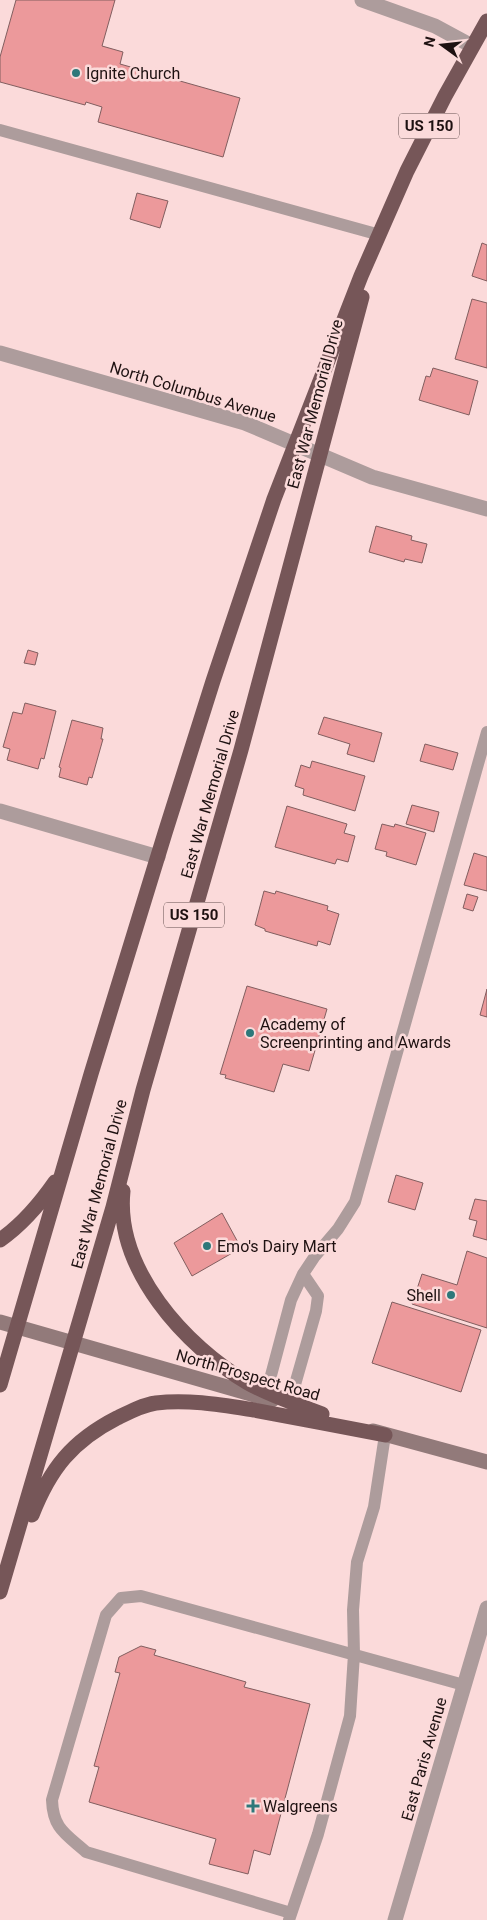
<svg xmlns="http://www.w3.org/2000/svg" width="487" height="1920" viewBox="0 0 487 1920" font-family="Roboto,sans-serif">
  <rect width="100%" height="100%" fill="#fbdada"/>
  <path fill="#ec999b" stroke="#815e5f" d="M 16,0 L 115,0 L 102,46 L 123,52 L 120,64 L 240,98 L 223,157 L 98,122 L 102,107 L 86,102 L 85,105 L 0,82 L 0,57 Z
    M 137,193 L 168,201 L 160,228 L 130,219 Z
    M 482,243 L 487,245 L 487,281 L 472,276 Z
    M 472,299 L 487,303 L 487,368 L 455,359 Z
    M 433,368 L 478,381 L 469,415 L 419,400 L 426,376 L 430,377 Z
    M 376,526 L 412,536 L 411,540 L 427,544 L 422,563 L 405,559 L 404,562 L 369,552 Z
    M 28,650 L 38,653 L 35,665 L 24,663 Z
    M 25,703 L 56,711 L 44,759 L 41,758 L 38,769 L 7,760 L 10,749 L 3,747 L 13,712 L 22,714 Z
    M 324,717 L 382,733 L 374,762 L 347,754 L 350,744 L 318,734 Z
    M 72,720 L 103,728 L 101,739 L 103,739 L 92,778 L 89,777 L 87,785 L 59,777 L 61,768 L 59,767 Z
    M 425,744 L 458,753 L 453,770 L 420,761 Z
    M 312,761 L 365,776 L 355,811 L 303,795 L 304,789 L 295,786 L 301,765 L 310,768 Z
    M 412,805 L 439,812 L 434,832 L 406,824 Z
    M 287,806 L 347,824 L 344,833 L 355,836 L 348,862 L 337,859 L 335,864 L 275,847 Z
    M 382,824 L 394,827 L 395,824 L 426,833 L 416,865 L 386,856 L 387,852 L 375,849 Z
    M 474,853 L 487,857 L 487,891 L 464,885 Z
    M 264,891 L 275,894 L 276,891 L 328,906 L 327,910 L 339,914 L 330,945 L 318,941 L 317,946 L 265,931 L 265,929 L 255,925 Z
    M 467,894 L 478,897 L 473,911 L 463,908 Z
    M 247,986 L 327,1009 L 309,1071 L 283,1064 L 274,1092 L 225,1078 L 226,1075 L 220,1074 Z
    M 487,989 L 487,1017 L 480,1015 Z
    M 396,1175 L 423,1183 L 415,1210 L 388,1202 Z
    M 475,1199 L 487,1201 L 487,1240 L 473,1236 L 477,1221 L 469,1219 Z
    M 222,1213 L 241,1248 L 192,1276 L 174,1243 Z
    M 467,1251 L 487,1258 L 487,1328 L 412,1304 L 422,1274 L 457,1285 Z
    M 392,1302 L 481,1330 L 461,1392 L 372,1363 Z
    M 141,1646 L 156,1650 L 154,1655 L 246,1682 L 244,1687 L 310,1704 L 270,1855 L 254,1850 L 248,1874 L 209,1864 L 216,1839 L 89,1802 L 99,1767 L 94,1766 L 120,1673 L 115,1672 L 119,1657 Z"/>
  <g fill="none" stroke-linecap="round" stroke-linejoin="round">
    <path stroke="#ad9c9c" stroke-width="12" d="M 0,130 L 380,235
      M 265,1398 L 291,1300 L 303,1274 L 315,1256 L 338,1229 L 355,1202 L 487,732
      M 290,1402 L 316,1311 L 318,1296 L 303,1274
      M 291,1913 L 86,1852 C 66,1834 53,1829 52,1800 L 106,1615 L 121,1598 L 141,1596 L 464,1685
      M 289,1920 L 318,1834 L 350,1716 L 354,1654 L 353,1610 L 357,1562 L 374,1507 L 385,1435"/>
    <path stroke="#ad9c9c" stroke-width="15" d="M 362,0 L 435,26 L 472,46
      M 0,353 L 245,423 L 372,477 L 487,509
      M 0,811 L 158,857
      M 395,1920 L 487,1608"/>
    <path stroke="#927a7a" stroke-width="15" d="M 0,1322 L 272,1400
      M 373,1431 L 487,1462"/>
    <path stroke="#765658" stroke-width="15" d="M 123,1191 C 115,1269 185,1346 248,1383 C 271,1396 297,1404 322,1414
      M 0,1240 C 23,1224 39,1205 55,1182
      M 0,1385 L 91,1074 L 165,833 L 213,681 L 274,499 L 361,276 L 407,171 L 445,96 L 487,21
      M 32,1515 C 50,1469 72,1441 117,1418 C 129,1412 142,1405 156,1403 C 188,1399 222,1405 254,1410 C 298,1418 341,1427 385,1435
      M 0,1592 L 113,1207 L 143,1090 L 241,750 L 362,297"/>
  </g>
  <g fill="#2e787a" stroke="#fbdada" stroke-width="2">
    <circle cx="76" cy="73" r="5"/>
    <circle cx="250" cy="1033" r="5"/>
    <circle cx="207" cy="1246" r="5"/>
    <circle cx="451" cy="1295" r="5"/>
    <path d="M250.5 1798.5h5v5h5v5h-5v5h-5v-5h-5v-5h5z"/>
  </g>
  <g text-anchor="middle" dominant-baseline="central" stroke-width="5" stroke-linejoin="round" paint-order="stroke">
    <g fill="#fbdada" stroke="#604d4d" stroke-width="1">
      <rect x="399" y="113.5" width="60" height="25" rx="4"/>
      <rect x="164" y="902.5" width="60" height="25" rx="4"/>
    </g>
    <g font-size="15" font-weight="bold" fill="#1e1111">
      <text x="429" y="126">US 150</text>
      <text x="194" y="915">US 150</text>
    </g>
    <g font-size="16" fill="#1e1111" stroke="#fbdada" text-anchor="start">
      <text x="86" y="73">Ignite Church</text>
      <text x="260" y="1024">Academy of<tspan x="260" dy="18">Screenprinting and Awards</tspan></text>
      <text x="217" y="1246">Emo's Dairy Mart</text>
      <text x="441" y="1295" text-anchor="end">Shell</text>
      <text x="263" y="1806">Walgreens</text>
    </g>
    <g font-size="16" fill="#1e1111" stroke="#fbdada">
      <text transform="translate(193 392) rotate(17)">North Columbus Avenue</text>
      <text transform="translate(315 404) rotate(-75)">East War Memorial Drive</text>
      <text transform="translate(210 794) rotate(-74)">East War Memorial Drive</text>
      <text transform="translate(99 1184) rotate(-75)">East War Memorial Drive</text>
      <text transform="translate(248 1375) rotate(16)">North Prospect Road</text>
      <text transform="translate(424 1759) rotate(-74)">East Paris Avenue</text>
    </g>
  </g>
  <g transform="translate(442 45) rotate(285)" stroke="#fbdada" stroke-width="4" paint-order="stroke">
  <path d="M0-4L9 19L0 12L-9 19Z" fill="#1e1111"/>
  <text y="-8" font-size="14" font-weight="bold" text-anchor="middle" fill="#1e1111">N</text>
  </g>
</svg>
